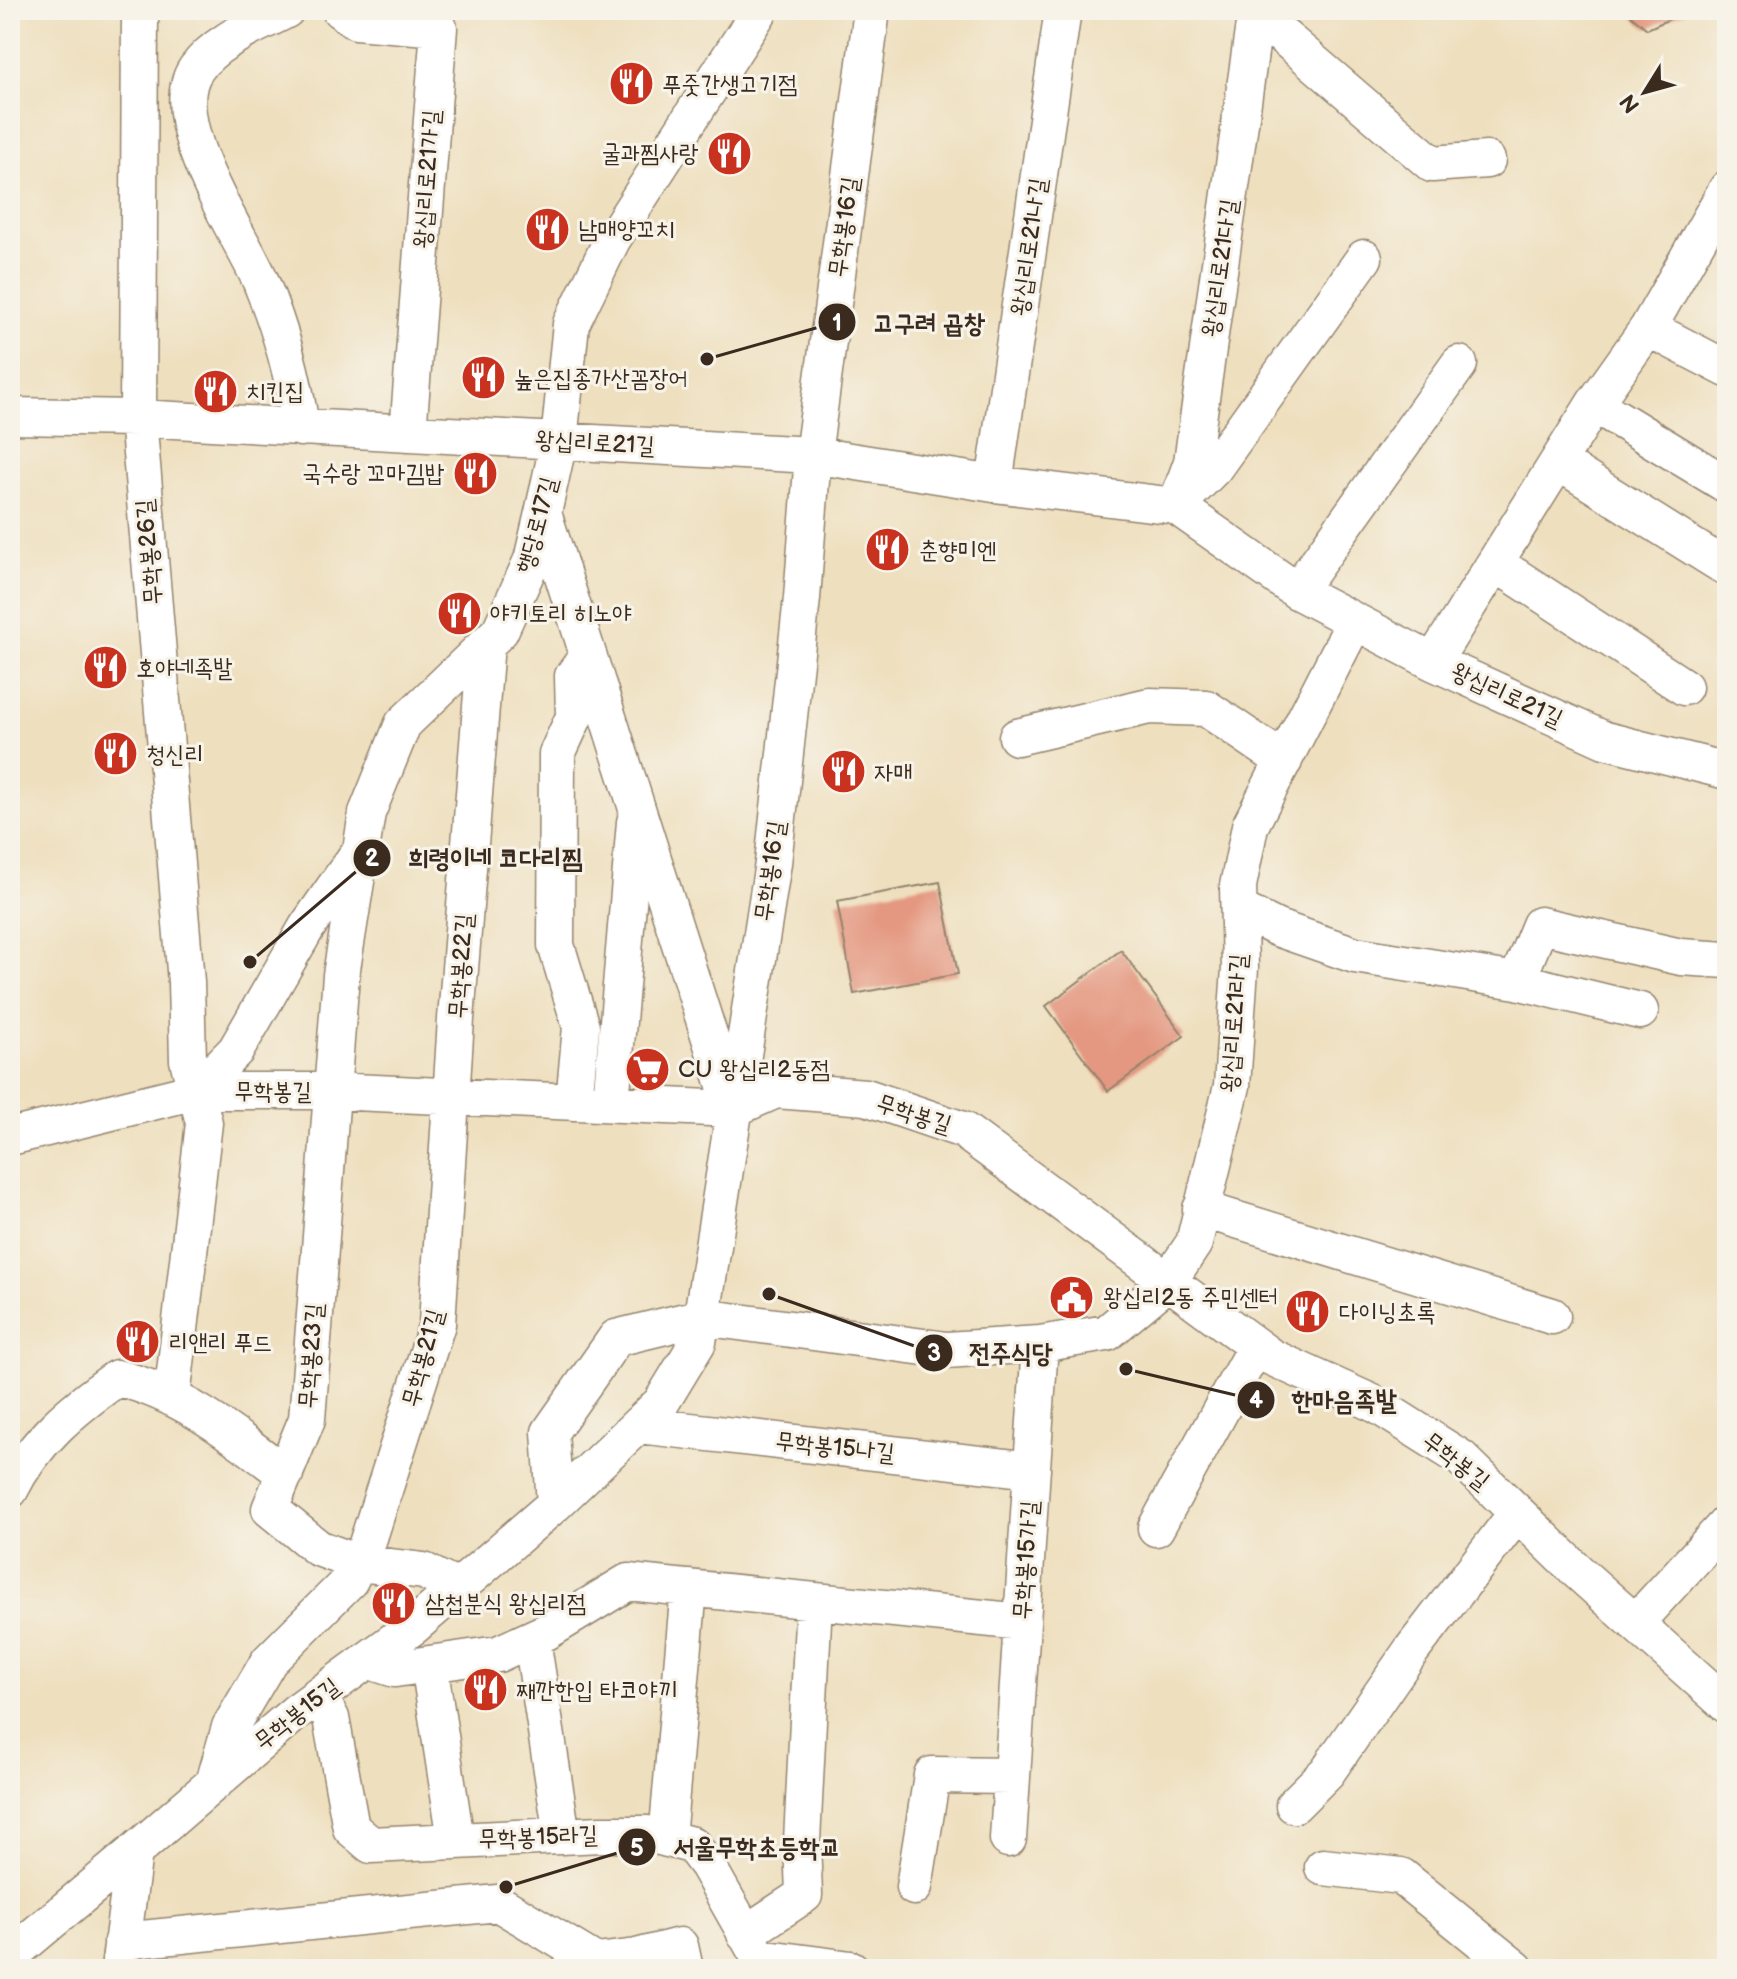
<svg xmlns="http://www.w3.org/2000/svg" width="1737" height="1979" viewBox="0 0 1737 1979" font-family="'Balsamiq Sans','Poor Story',sans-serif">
  <rect width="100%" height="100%" fill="#f7f3e8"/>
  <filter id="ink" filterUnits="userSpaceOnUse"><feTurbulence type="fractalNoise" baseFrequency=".0125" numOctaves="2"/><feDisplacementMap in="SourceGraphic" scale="16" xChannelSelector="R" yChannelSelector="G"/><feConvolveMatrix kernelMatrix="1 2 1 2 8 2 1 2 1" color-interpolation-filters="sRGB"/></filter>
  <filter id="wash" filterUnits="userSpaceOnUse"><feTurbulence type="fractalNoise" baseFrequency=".006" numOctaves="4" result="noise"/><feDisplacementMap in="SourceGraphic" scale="32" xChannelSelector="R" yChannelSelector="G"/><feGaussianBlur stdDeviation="1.8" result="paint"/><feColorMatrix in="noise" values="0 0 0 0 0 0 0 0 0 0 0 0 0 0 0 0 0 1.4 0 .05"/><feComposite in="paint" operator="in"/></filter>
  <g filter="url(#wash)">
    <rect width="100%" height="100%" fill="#eedfbe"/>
    <g id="blocks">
      <path fill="#e49881" d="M 1625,10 L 1690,10 L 1647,29 Z
        M 940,882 L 958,974 L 854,994 L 837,901 Z
        M 1121,950 L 1184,1036 L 1108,1091 L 1046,1006 Z"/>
    </g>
  </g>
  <g filter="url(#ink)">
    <use href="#blocks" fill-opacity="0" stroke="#94846e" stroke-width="2"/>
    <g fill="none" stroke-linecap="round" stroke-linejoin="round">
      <defs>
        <path id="minor" d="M 140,10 L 138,418 L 186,982 L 188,1060 L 204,1123 L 172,1398
          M 286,10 C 256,26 216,40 196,69 C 161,120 240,233 261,282 C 281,330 294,378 301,428
          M 340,10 L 356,21 L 439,28 L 408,433
          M 1254,27 L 1270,26 L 1291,43 L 1432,164 L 1487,160
          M 1648,328 L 1727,369
          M 1594,404 L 1727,485
          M 10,416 L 138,418 L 813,455 L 994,484 L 1176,506 L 1297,591 L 1433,662 L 1605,740 L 1727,771
          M 1558,462 L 1727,568
          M 994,484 L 1063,10
          M 1186,496 L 1214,468 L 1364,258
          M 1176,506 L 1192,462 L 1256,10
          M 543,513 L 731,1104
          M 1495,563 L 1684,687
          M 1297,591 L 1459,364
          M 1433,662 L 1594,404 L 1648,328 L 1727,189
          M 1017,737 L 1149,706 L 1206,708 L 1284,761
          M 1239,909 L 1277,928 L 1355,955 L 1517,981 L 1640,1011
          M 1517,981 L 1540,925 L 1681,957 L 1727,960
          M 196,1091 L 236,1050 L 307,927 L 355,858
          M 574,1102 L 581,1027 L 556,945 L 557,754 L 574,717 L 573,676 L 588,655
          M 611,1103 L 635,822
          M 10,1137 L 196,1091 L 331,1091 L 733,1109 L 776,1090 L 866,1097 L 963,1130 L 1271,1357 L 1377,1405 L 1461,1458 L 1576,1570 L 1727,1705
          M 1201,1209 L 1552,1316
          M 638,1425 L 1032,1470
          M 10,1490 C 34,1441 73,1409 117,1378 C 180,1392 234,1435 285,1474
          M 555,1504 L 550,1432 L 616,1338 L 702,1317 L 946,1350 L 1040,1344 L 1107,1333 L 1168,1282 L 1194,1243 L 1232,1086 L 1240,968 L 1238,886 L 1250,826 L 1354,623
          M 1156,1528 L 1256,1346
          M 457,1588 L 424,1571 L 358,1563 L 318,1548 L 270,1509 L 307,1419 L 341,975 L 367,813 L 403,724 L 500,631 L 532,560 L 543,513 L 559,441 L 571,324 L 612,240 L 760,10
          M 1635,1623 L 1727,1523
          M 532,1639 L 562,1836
          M 367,1660 L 395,1669 L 498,1654 L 546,1632 L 628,1582 L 1022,1622
          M 429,1664 L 456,1840
          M 318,1695 L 331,1718 L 351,1828 L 371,1845 L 601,1834 L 648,1834 L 692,1845 L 707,1865 L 759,1957 L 851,1969
          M 214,1783 L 230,1727 L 269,1661 L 350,1580 L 366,1547 L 437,1324 L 456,1019 L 486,644
          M 1294,1805 L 1327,1772 L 1411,1651 L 1517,1513
          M 667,1839 L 689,1588
          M 1008,1839 L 1040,1344
          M 1323,1867 L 1401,1876 L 1516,1969
          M 914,1887 L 932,1775 L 1012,1776
          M 745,1934 L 804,1895 L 802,1841 L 814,1601
          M 122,1941 L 498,1903 L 596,1962 L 637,1957 L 680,1946 L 685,1969
          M 10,1956 L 134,1852
          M 119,1969 L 134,1852 L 296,1712 L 414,1626 L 555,1504 L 661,1403 L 698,1342 L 773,863 L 802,598 L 813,455 L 872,10"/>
      </defs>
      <use href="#minor" stroke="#94846e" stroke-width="39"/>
      <use href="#minor" stroke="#fff" stroke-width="36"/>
    </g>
  </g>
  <defs>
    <symbol id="restaurant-disc" viewBox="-11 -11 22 22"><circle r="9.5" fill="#c8321e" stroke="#f7f3e8"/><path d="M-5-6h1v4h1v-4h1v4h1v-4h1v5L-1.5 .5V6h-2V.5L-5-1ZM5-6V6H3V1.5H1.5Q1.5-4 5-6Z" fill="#fff"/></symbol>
    <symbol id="supermarket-disc" viewBox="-11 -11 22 22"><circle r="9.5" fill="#c8321e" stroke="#f7f3e8"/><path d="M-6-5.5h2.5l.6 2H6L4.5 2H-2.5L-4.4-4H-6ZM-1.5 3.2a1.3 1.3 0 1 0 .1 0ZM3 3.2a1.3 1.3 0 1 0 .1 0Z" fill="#fff"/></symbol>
    <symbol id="civic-disc" viewBox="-11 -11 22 22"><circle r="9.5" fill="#c8321e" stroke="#f7f3e8"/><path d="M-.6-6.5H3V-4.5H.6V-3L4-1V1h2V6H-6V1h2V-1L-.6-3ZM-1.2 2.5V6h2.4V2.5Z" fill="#fff"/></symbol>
  </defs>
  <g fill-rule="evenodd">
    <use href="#restaurant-disc" x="606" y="58" width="51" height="51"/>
    <use href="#restaurant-disc" x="704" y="128" width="51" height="51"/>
    <use href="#restaurant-disc" x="522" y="204" width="51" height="51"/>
    <use href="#restaurant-disc" x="458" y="352" width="51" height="51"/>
    <use href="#restaurant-disc" x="190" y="366" width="51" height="51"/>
    <use href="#restaurant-disc" x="450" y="448" width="51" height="51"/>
    <use href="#restaurant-disc" x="862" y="524" width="51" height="51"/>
    <use href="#restaurant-disc" x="434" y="588" width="51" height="51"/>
    <use href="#restaurant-disc" x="80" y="642" width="51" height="51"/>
    <use href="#restaurant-disc" x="90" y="728" width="51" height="51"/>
    <use href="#restaurant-disc" x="818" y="746" width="51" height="51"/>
    <use href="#supermarket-disc" x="622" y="1044" width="51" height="51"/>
    <use href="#civic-disc" x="1046" y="1272" width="51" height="51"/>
    <use href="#restaurant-disc" x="1282" y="1286" width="51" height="51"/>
    <use href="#restaurant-disc" x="112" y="1316" width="51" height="51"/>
    <use href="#restaurant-disc" x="368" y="1578" width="51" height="51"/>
    <use href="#restaurant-disc" x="460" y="1664" width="51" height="51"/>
  </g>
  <g text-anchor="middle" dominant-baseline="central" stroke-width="6" stroke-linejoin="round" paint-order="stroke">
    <g font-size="24" fill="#3b2a1e" stroke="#f7f3e8" text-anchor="start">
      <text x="662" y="84">푸줏간생고기점</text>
      <text x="698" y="153" text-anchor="end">굴과찜사랑</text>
      <text x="578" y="229">남매양꼬치</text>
      <text x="514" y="378">높은집종가산꼼장어</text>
      <text x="246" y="391">치킨집</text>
      <text x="444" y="473" text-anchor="end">국수랑 꼬마김밥</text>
      <text x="919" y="550">춘향미엔</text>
      <text x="490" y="613">야키토리 히노야</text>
      <text x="136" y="668">호야네족발</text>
      <text x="146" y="754">청신리</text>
      <text x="874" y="772">자매</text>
      <text x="678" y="1069">CU 왕십리2동점</text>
      <text x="1103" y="1297">왕십리2동 주민센터</text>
      <text x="1339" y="1312">다이닝초록</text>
      <text x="169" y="1342">리앤리 푸드</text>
      <text x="425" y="1603">삼첩분식 왕십리점</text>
      <text x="516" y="1690">째깐한입 타코야끼</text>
    </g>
    <g font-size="24" fill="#3b2a1e" stroke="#f7f3e8">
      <text transform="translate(427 179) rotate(-86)">왕십리로21가길</text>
      <text transform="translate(844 227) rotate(-82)">무학봉16길</text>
      <text transform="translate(1029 247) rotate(-82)">왕십리로21나길</text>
      <text transform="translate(1220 268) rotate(-82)">왕십리로21다길</text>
      <text transform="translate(595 443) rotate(3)">왕십리로21길</text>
      <text transform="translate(537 525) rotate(-75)">행당로17길</text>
      <text transform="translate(149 552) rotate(-95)">무학봉26길</text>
      <text transform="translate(1507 695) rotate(25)">왕십리로21길</text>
      <text transform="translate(770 871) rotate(-82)">무학봉16길</text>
      <text transform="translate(461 966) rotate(-86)">무학봉22길</text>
      <text transform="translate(1234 1023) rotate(-86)">왕십리로21라길</text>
      <text x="273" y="1091">무학봉길</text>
      <text transform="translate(914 1114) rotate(18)">무학봉길</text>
      <text transform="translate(311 1356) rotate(-86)">무학봉23길</text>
      <text transform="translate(423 1358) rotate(-75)">무학봉21길</text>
      <text transform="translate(835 1447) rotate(6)">무학봉15나길</text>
      <text transform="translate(1456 1461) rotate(38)">무학봉길</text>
      <text transform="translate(1026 1560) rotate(-86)">무학봉15가길</text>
      <text transform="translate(297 1714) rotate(-38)">무학봉15길</text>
      <text transform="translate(538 1837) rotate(-2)">무학봉15라길</text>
    </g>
  </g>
  <path fill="none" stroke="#3b2a1e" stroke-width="3" d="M707 359L837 322M250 962L372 858M769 1294L934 1353M1126 1369L1256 1400M506 1887L637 1847"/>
  <g fill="#3b2a1e" stroke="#f7f3e8" stroke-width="3">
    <circle cx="707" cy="359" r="8"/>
    <circle cx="250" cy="962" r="8"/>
    <circle cx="769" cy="1294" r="8"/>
    <circle cx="1126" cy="1369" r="8"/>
    <circle cx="506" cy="1887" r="8"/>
    <circle cx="837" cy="322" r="20"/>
    <circle cx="372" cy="858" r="20"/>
    <circle cx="934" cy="1353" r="20"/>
    <circle cx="1256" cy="1400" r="20"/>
    <circle cx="637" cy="1847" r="20"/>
  </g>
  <g font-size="24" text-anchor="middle" font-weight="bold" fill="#fff">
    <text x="837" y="331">1</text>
    <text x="372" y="866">2</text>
    <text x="934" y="1361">3</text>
    <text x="1256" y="1408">4</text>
    <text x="637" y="1856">5</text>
  </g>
  <g font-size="26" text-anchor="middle" font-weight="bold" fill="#3b2a1e" stroke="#f7f3e8" stroke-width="6" stroke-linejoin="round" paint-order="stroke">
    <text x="929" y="332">고구려 곱창</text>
    <text x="495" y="867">희령이네 코다리찜</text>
    <text x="1011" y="1362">전주식당</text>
    <text x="1344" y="1409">한마음족발</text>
    <text x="757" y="1856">서울무학초등학교</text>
  </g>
  <rect width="1737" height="1979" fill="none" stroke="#f7f3e8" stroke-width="40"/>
  <g transform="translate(1645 92) rotate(233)" stroke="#f7f3e8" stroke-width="6" paint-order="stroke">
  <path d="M0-6L14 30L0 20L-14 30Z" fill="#3b2a1e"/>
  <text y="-12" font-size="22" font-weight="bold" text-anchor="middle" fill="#3b2a1e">N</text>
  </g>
</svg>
